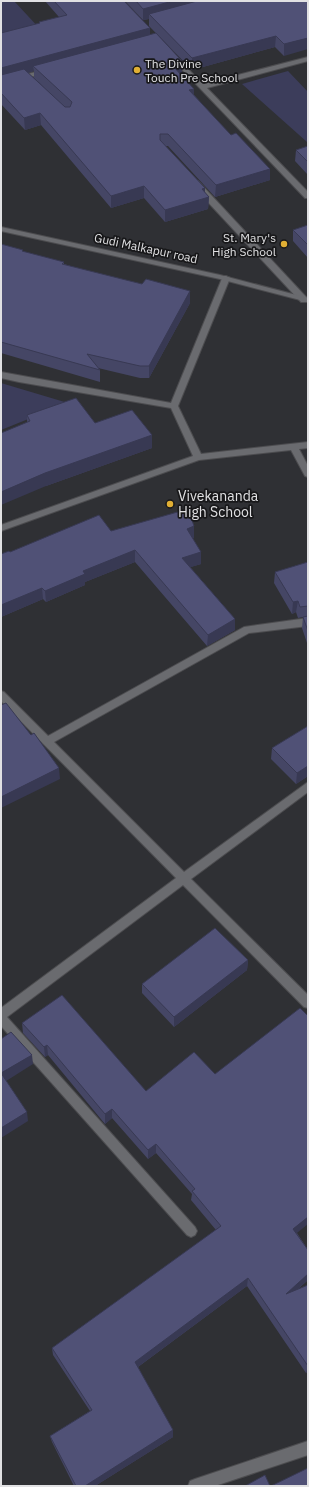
<svg xmlns="http://www.w3.org/2000/svg" width="309" height="1487" viewBox="0 0 309 1487" font-family="'IBM Plex Sans',sans-serif">
  <rect width="100%" height="100%" fill="#2f3034"/>
  <path fill="#3c3d5b" d="M 1,1 L 14,1 L 41,30 L 1,42 Z
    M 288,71 L 308,92 L 308,142 L 307,142 L 242,84 Z
    M 1,383 L 68,403 L 1,430 Z"/>
  <g fill="none" stroke-linecap="round" stroke-linejoin="round">
    <defs>
      <path id="minor" d="M 171,56 L 175,56 L 203,84 L 308,57 L 308,61 L 207,88 L 308,192 L 308,198 L 305,198 L 171,58 Z
        M 47,69 L 50,71 L 49,72 L 1,85 L 1,81 Z
        M 192,181 L 198,181 L 307,298 L 307,302 L 301,302 L 192,185 Z
        M 223,276 L 226,276 L 230,278 L 178,406 L 201,454 L 308,442 L 308,448 L 299,449 L 308,466 L 308,477 L 305,476 L 291,450 L 199,460 L 1,531 L 1,525 L 193,456 L 171,408 L 19,382 L 1,378 L 1,372 L 171,403 Z
        M 308,618 L 308,626 L 249,633 L 54,742 L 184,872 L 308,782 L 308,792 L 191,879 L 308,995 L 308,1008 L 304,1007 L 183,885 L 7,1017 L 195,1227 L 197,1231 L 195,1235 L 191,1237 L 187,1235 L 1,1026 L 1,1008 L 176,878 L 1,701 L 1,691 L 4,692 L 48,736 L 244,627 Z
        M 308,1441 L 308,1455 L 215,1486 L 188,1486 L 190,1481 L 195,1479 Z"/>
      <path id="tertiary" d="M 1,227 L 220,275 L 308,298 L 308,302 L 220,279 L 1,231 Z"/>
    </defs>
    <use href="#minor" stroke="#4c4c4f" stroke-width="2"/>
    <use href="#tertiary" stroke="#4c4c4f" stroke-width="2"/>
    <use href="#minor" fill="#6a6b6f" fill-rule="evenodd"/>
    <use href="#tertiary" fill="#6a6b6f" fill-rule="evenodd"/>
  </g>
  <path fill="#454665" fill-rule="evenodd" d="M 45,1 L 124,1 L 150,28 L 150,35 L 182,73 L 180,73 L 194,89 L 194,95 L 270,180 L 215,197 L 168,146 L 165,146 L 205,188 L 205,193 L 209,197 L 208,209 L 165,222 L 144,198 L 111,208 L 41,125 L 25,130 L 1,104 L 1,33 L 39,24 L 39,22 L 59,17 ZM 34,71 L 34,78 L 46,89 L 28,73 Z
    M 125,1 L 308,1 L 284,56 L 275,47 L 192,70 L 149,26 L 149,19 L 143,20 Z
    M 308,146 L 308,175 L 295,161 L 296,150 Z
    M 308,225 L 308,258 L 293,241 L 293,230 Z
    M 1,244 L 23,252 L 64,262 L 64,264 L 190,303 L 149,378 L 140,378 L 98,368 L 100,370 L 100,382 L 1,353 Z
    M 27,415 L 95,423 L 152,435 L 152,448 L 46,486 L 27,422 Z
    M 111,531 L 194,538 L 193,538 L 201,564 L 190,567 L 235,619 L 235,630 L 207,646 L 135,562 L 85,582 L 85,585 L 46,602 L 43,599 L 1,617 L 1,554 Z
    M 308,562 L 308,646 L 302,628 L 303,617 L 298,618 L 296,612 L 292,614 L 274,583 L 275,572 Z
    M 308,726 L 308,776 L 296,784 L 271,759 L 272,748 Z
    M 248,960 L 247,970 L 174,1027 L 142,993 L 142,984 Z
    M 22,1023 L 146,1091 L 297,1233 L 308,1250 L 308,1280 L 298,1289 L 308,1285 L 308,1372 L 306,1373 L 247,1286 L 138,1367 L 173,1437 L 95,1486 L 74,1486 L 52,1442 L 50,1436 L 90,1411 L 53,1355 L 52,1348 L 216,1230 L 191,1200 L 192,1194 L 156,1153 L 148,1159 L 112,1118 L 105,1124 L 48,1055 L 45,1057 L 23,1033 Z"/>
  <path fill="#383953" d="M 173,1 L 215,1 L 149,14 L 149,19 L 143,20 L 143,9 Z
    M 150,28 L 150,39 L 33,66 L 34,71 L 1,80 L 1,68 Z
    M 276,36 L 275,47 L 192,70 L 192,58 Z
    M 308,38 L 308,49 L 284,56 L 284,44 Z
    M 182,61 L 182,73 L 172,77 L 172,65 Z
    M 194,89 L 194,100 L 189,90 Z
    M 40,113 L 41,125 L 25,130 L 24,118 Z
    M 270,169 L 270,180 L 215,197 L 216,185 Z
    M 144,186 L 144,198 L 111,208 L 111,196 Z
    M 205,188 L 205,198 L 209,197 L 208,209 L 165,222 L 165,210 L 202,189 Z
    M 190,291 L 190,303 L 149,378 L 149,366 Z
    M 152,435 L 152,448 L 46,486 L 1,505 L 1,492 L 45,473 Z
    M 194,526 L 194,538 L 187,541 L 187,529 Z
    M 135,550 L 135,562 L 85,582 L 85,585 L 46,602 L 45,591 L 83,571 Z
    M 201,552 L 201,564 L 182,570 L 182,558 Z
    M 42,588 L 43,599 L 1,617 L 1,605 Z
    M 298,601 L 296,612 L 292,614 L 293,602 Z
    M 235,619 L 235,630 L 207,646 L 208,635 Z
    M 308,766 L 308,776 L 296,784 L 297,773 Z
    M 59,768 L 60,779 L 1,808 L 1,797 Z
    M 248,960 L 247,970 L 174,1027 L 174,1017 Z
    M 47,1045 L 48,1055 L 45,1057 L 44,1047 Z
    M 32,1055 L 33,1064 L 3,1083 L 1,1073 Z
    M 112,1109 L 112,1118 L 105,1124 L 105,1114 Z
    M 27,1112 L 28,1121 L 1,1138 L 1,1128 Z
    M 156,1144 L 156,1153 L 148,1159 L 148,1150 Z
    M 308,1217 L 308,1224 L 292,1237 L 293,1229 Z
    M 308,1274 L 308,1280 L 284,1301 L 286,1294 Z
    M 248,1278 L 247,1286 L 135,1369 L 135,1362 Z
    M 308,1366 L 308,1372 L 306,1373 Z
    M 173,1430 L 173,1437 L 95,1486 L 85,1486 Z"/>
  <path fill="#505176" stroke="#383953" d="M 54,1 L 124,1 L 150,28 L 1,68 L 1,33 L 40,23 L 39,22 L 67,15 Z
    M 136,1 L 173,1 L 143,9 Z
    M 197,1 L 308,1 L 308,38 L 284,44 L 276,36 L 192,58 L 149,14 Z
    M 156,33 L 182,61 L 172,65 L 194,89 L 189,90 L 231,135 L 236,133 L 270,169 L 216,185 L 168,134 L 160,134 L 160,140 L 205,188 L 202,189 L 209,197 L 165,210 L 144,186 L 111,196 L 40,113 L 24,118 L 1,93 L 1,75 L 24,69 L 65,107 L 70,107 L 72,102 L 33,66 Z
    M 308,146 L 308,162 L 296,150 Z
    M 308,225 L 308,245 L 293,230 Z
    M 1,244 L 23,250 L 22,251 L 64,262 L 62,264 L 142,284 L 146,279 L 190,291 L 149,366 L 140,366 L 87,354 L 100,370 L 1,342 Z
    M 76,398 L 95,423 L 132,410 L 152,435 L 45,473 L 1,492 L 1,433 L 30,421 L 27,415 Z
    M 188,509 L 194,526 L 187,529 L 201,552 L 182,558 L 235,619 L 208,635 L 135,550 L 83,571 L 85,574 L 45,591 L 42,588 L 1,605 L 1,554 L 9,551 L 10,552 L 99,515 L 111,531 Z
    M 308,562 L 308,606 L 300,607 L 298,601 L 293,602 L 275,572 Z
    M 308,616 L 308,631 L 303,617 Z
    M 6,703 L 31,735 L 34,733 L 59,768 L 1,797 L 1,705 Z
    M 308,726 L 308,766 L 297,773 L 272,748 Z
    M 215,928 L 248,960 L 174,1017 L 142,984 Z
    M 62,995 L 146,1091 L 194,1052 L 215,1074 L 300,1008 L 308,1016 L 308,1217 L 293,1229 L 308,1250 L 308,1274 L 286,1294 L 308,1285 L 308,1366 L 248,1278 L 135,1362 L 173,1430 L 85,1486 L 76,1486 L 50,1436 L 92,1410 L 52,1348 L 221,1226 L 192,1191 L 195,1189 L 156,1144 L 148,1150 L 112,1109 L 105,1114 L 47,1045 L 44,1047 L 22,1023 Z
    M 11,1032 L 32,1055 L 1,1073 L 27,1112 L 1,1128 L 1,1039 Z
    M 308,1468 L 308,1486 L 271,1486 Z
    M 265,1475 L 270,1486 L 245,1486 Z"/>
  <g fill="#e1af34" stroke="#18181a" stroke-width="1.5">
    <circle cx="137" cy="70" r="4"/>
    <circle cx="284" cy="244" r="4"/>
    <circle cx="170" cy="504" r="4"/>
  </g>
  <g text-anchor="middle" dominant-baseline="central" stroke-width="3.5" stroke-linejoin="round" paint-order="stroke">
    <g font-size="12" fill="#e1e1e3" stroke="#18181a" text-anchor="start">
      <text x="145" y="63">The Divine<tspan x="145" dy="14">Touch Pre School</tspan></text>
      <text x="276" y="237" text-anchor="end">St. Mary's<tspan x="276" dy="14">High School</tspan></text>
    </g>
    <g font-size="12" fill="#e1e1e3" stroke="#18181a">
      <text transform="translate(146 248) rotate(12)">Gudi Malkapur road</text>
    </g>
    <g font-size="14" fill="#e1e1e3" stroke="#18181a" text-anchor="start">
      <text x="178" y="496">Vivekananda<tspan x="178" dy="16">High School</tspan></text>
    </g>
  </g>
  <rect width="309" height="1487" fill="none" stroke="#e1e1e3" stroke-width="4"/>
</svg>
